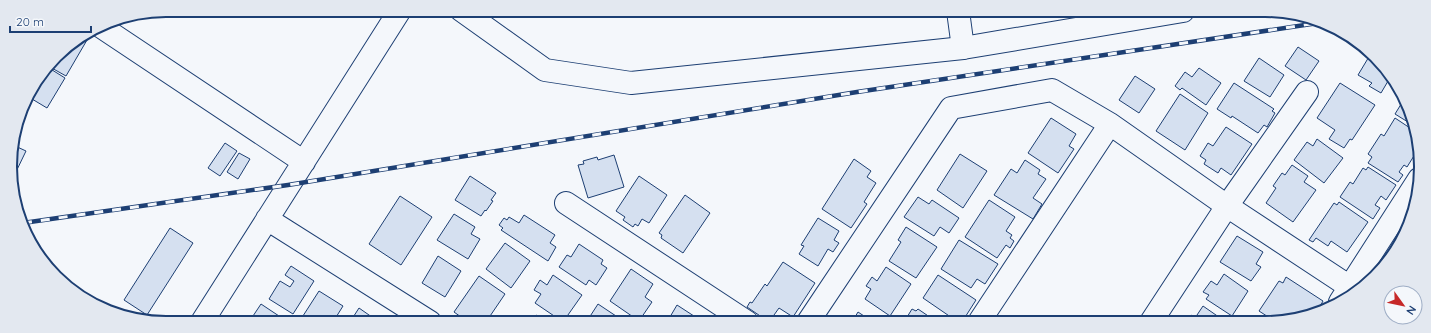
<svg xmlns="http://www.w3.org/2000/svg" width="1431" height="333" viewBox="0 0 1431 333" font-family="Quicksand,sans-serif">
  <rect width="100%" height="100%" fill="#f4f7fb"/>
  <path fill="#d5e0f0" stroke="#1d3f73" d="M 82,37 L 87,40 L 66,76 L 50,67 L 63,49 Z
    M 1298,47 L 1319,61 L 1306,80 L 1285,66 Z
    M 1370,55 L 1389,71 L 1391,76 L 1381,93 L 1369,86 L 1372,83 L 1358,75 Z
    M 1259,58 L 1284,75 L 1270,97 L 1244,81 Z
    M 49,68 L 65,78 L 47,108 L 27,96 Z
    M 1199,68 L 1221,83 L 1206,105 L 1182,88 L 1180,90 L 1175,86 L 1185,72 L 1192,77 Z
    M 1135,76 L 1155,89 L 1139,113 L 1119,100 Z
    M 1234,83 L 1274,109 L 1272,111 L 1275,113 L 1267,127 L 1264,125 L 1258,133 L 1232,116 L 1231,118 L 1217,109 Z
    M 1340,83 L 1375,105 L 1352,140 L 1350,139 L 1344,148 L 1329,139 L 1335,130 L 1317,118 Z
    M 1180,94 L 1208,113 L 1185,150 L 1156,131 Z
    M 1403,101 L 1416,126 L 1416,127 L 1395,114 Z
    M 1051,118 L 1076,134 L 1069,146 L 1074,149 L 1058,173 L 1028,153 Z
    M 1395,118 L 1416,132 L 1417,151 L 1407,167 L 1404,165 L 1399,172 L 1403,175 L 1398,182 L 1368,163 L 1372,157 L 1368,154 L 1381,134 L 1384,136 Z
    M 1226,127 L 1252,144 L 1231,175 L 1221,168 L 1218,173 L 1204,164 L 1206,160 L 1200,156 L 1208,143 L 1213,146 Z
    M 1317,139 L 1343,158 L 1324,183 L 1294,160 L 1307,142 L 1313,146 Z
    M 225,143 L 237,151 L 220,176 L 208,168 Z
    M 13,145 L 26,151 L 13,178 L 10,156 Z
    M 239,153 L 250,159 L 238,179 L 227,172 Z
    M 960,154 L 987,171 L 963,208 L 937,190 Z
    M 614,155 L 624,187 L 588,198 L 578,165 L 584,164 L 583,161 L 597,157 L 598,160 Z
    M 854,159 L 871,171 L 867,177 L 876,183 L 864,202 L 867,204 L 851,228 L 822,209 Z
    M 1025,160 L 1040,170 L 1038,174 L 1046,179 L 1033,198 L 1042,204 L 1033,219 L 994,195 L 1011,169 L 1017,173 Z
    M 1292,165 L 1308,176 L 1304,182 L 1316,190 L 1293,222 L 1266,203 L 1276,188 L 1273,186 L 1282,173 L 1285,175 Z
    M 1368,167 L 1396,185 L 1386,200 L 1381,196 L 1375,205 L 1380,208 L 1373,219 L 1340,197 L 1350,182 L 1353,184 L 1363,168 L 1366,170 Z
    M 470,176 L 496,193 L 491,200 L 493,201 L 486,211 L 485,210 L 481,216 L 455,200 Z
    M 639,176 L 667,195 L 649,223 L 642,219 L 638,226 L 635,224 L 633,227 L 623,220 L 625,217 L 616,211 Z
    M 685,195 L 710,213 L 683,253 L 661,238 L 662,235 L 659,233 Z
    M 400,196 L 432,217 L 401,265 L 369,244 Z
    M 918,197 L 929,204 L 932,200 L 959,218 L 949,233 L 940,227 L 934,236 L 904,217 Z
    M 989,200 L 1015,217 L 1006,231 L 1012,235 L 1010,238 L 1014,241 L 1010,248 L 1006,245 L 997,258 L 965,237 Z
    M 1339,202 L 1368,222 L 1347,252 L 1331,241 L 1328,246 L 1316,238 L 1313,242 L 1309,240 L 1334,203 L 1337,205 Z
    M 454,214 L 475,227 L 471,234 L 480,239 L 468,259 L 437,240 Z
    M 524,215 L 555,235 L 550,243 L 556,247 L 548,261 L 501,230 L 503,228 L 499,225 L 504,218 L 507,220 L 509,217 L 519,223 Z
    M 818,218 L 839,231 L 834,240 L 839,243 L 833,252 L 828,249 L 818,266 L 799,254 L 804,246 L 801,245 Z
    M 906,227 L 937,247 L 916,278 L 889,261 L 901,242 L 898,240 Z
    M 170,228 L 193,243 L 147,315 L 124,300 Z
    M 1237,236 L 1263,252 L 1256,264 L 1261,267 L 1251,281 L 1220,262 Z
    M 959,240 L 998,264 L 985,284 L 977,279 L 971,288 L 941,269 Z
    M 505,243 L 530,261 L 511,288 L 486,269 Z
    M 579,244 L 603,260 L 601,264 L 607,268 L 596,285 L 589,280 L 586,285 L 559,267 L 567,255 L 571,257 Z
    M 438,256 L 461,271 L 445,297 L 422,283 Z
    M 783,262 L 815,283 L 793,317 L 779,308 L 769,322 L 747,307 L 750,302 L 752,303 L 765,284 L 767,286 Z
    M 291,266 L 314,281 L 293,314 L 269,299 L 280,281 L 290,287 L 294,281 L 285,275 Z
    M 886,267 L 911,284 L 890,316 L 865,299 L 871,289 L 866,286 L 872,277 L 877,281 Z
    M 631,269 L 653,284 L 645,297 L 652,302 L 639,321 L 610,301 Z
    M 1224,274 L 1248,291 L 1232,316 L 1206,299 L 1209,295 L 1203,292 L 1211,281 L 1217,285 Z
    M 553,275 L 582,295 L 563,322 L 535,303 L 541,294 L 534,290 L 540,280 L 547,285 Z
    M 938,275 L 976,300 L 962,322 L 958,322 L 923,298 Z
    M 479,276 L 505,294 L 486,322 L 468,322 L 454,312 Z
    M 1286,277 L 1323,301 L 1317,312 L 1285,322 L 1276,322 L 1259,311 L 1279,281 L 1283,283 Z
    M 319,291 L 343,306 L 333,322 L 305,322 L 301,319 Z
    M 261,304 L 288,322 L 249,322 Z
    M 598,304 L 625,322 L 587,321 Z
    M 677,305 L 697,318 L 695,322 L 667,322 Z
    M 1203,306 L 1226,322 L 1190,322 L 1188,320 L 1191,315 L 1195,318 Z
    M 359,308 L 379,322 L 350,322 Z
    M 912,309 L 916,311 L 918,309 L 937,322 L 904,322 Z
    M 858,312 L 873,322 L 852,322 Z
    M 536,315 L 547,322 L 531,322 Z"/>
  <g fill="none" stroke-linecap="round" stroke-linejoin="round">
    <defs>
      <path id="street" d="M 958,11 L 963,48
        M 100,26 L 304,162
        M 566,203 L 747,322
        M 267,219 L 430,322
        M 1340,302 L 1419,179
        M 202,322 L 400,10
        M 808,322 L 951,108 L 1052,90 L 1110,124 L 1227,206 L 1356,291
        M 979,322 L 1110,124
        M 1151,322 L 1227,206 L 1307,92"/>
      <path id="secondary" d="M 461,10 L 545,70 L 631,83 L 963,48 L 1183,11"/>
    </defs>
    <use href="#street" stroke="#1d3f73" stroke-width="24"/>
    <use href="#secondary" stroke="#1d3f73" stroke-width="24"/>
    <use href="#street" stroke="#f4f7fb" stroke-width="22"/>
    <use href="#secondary" stroke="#f4f7fb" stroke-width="22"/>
    <defs>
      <path id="rail" d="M 23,223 L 288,185 L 857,92 L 1318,23"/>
    </defs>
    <use href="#rail" stroke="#1d3f73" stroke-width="4.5"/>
    <use href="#rail" stroke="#f4f7fb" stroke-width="3" stroke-dasharray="9" stroke-linecap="butt"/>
  </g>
  <path d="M0 0H1431V333H0ZM166 17H1265A149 149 0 0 1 1414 166V167A149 149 0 0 1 1265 316H166A149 149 0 0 1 17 167V166A149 149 0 0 1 166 17Z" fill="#e3e8f0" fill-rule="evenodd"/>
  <path fill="none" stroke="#1d3f73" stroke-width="2" d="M166 17H1265A149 149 0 0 1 1414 166V167A149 149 0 0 1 1265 316H166A149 149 0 0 1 17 167V166A149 149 0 0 1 166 17Z"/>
  <g transform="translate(1403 305) rotate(123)"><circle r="19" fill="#f4f7fb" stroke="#9eadc5"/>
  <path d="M0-3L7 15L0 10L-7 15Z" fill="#c62828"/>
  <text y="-6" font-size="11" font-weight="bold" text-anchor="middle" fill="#1d3f73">N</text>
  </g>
  <path d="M10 26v6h81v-6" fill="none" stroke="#1d3f73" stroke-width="2"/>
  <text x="16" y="26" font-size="12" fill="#1d3f73" stroke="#f4f7fb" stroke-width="3" paint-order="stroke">20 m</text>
</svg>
